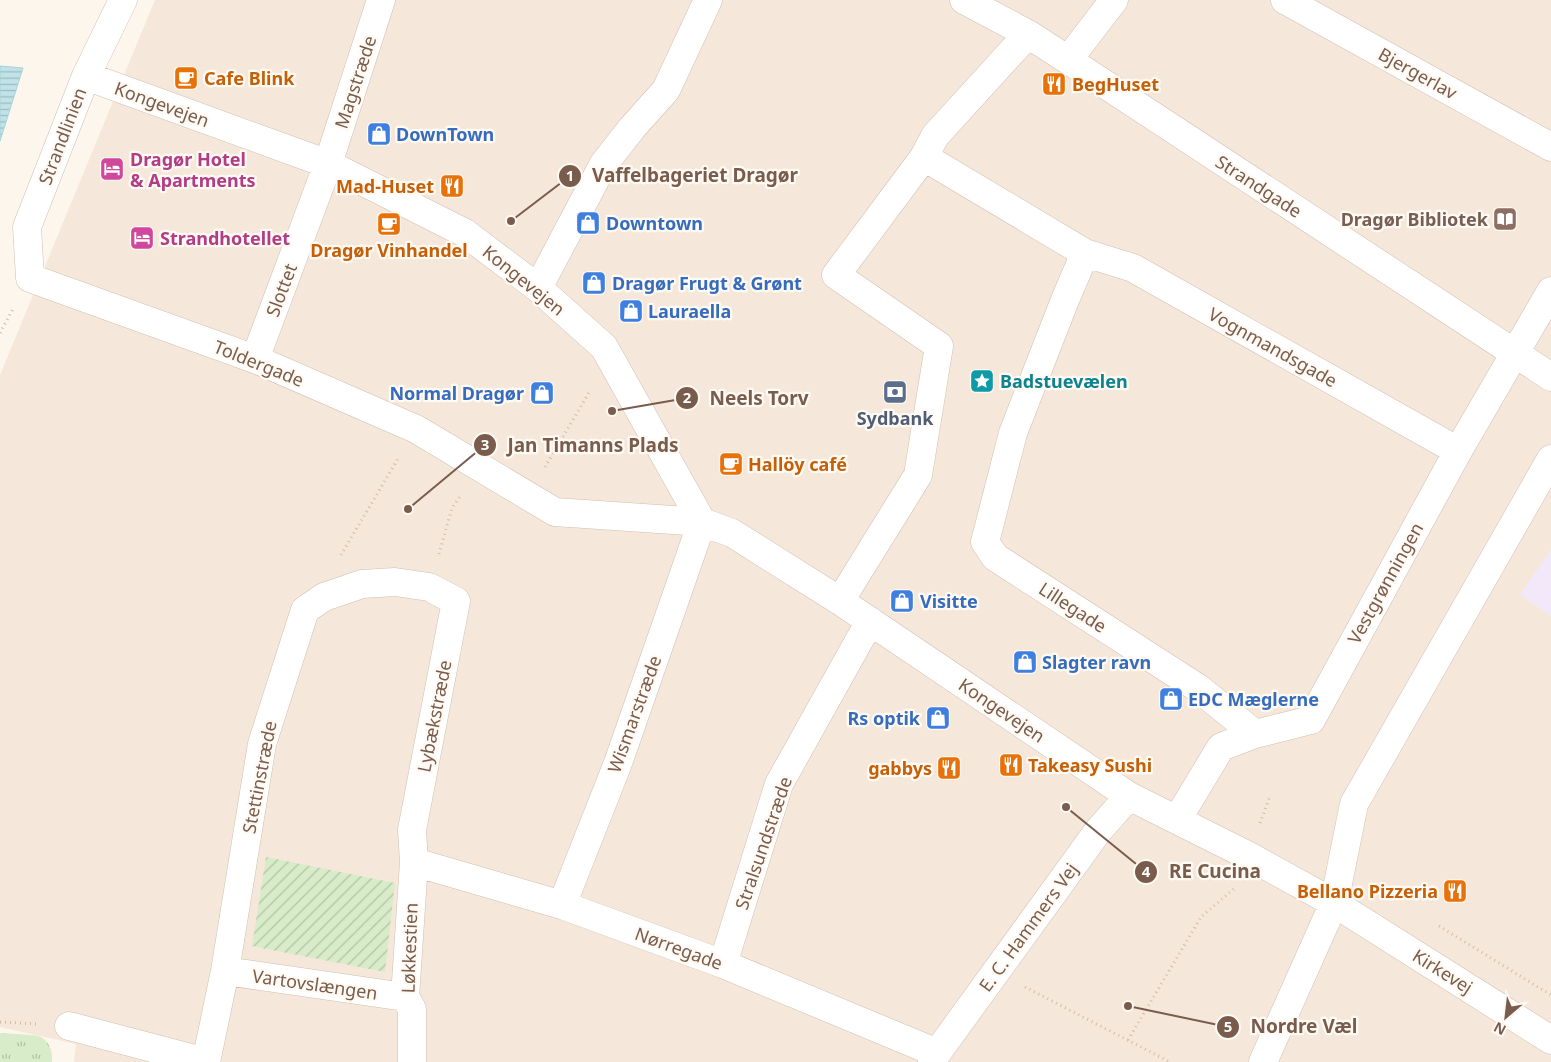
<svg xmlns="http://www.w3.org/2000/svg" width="1551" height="1062" viewBox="0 0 1551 1062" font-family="'Noto Sans',sans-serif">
  <defs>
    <pattern id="grass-tufts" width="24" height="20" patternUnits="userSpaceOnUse" patternTransform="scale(1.25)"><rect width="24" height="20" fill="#d8ecc9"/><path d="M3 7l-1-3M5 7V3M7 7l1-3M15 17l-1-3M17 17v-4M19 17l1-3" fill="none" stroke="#b4c2a5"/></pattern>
    <pattern id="garden-furrows" width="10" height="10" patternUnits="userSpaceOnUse" patternTransform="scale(1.25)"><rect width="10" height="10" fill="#d8ecc9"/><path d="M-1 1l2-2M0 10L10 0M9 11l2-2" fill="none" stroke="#b4c2a5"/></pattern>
    <pattern id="water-rules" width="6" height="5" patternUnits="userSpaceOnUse" patternTransform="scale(1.25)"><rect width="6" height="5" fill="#bfe3e8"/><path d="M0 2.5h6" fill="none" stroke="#a0bbbe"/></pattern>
  </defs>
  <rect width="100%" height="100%" fill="#fdf6ec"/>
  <path fill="#f5e8da" d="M 155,0 L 1551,0 L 1551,1062 L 74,1062 L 76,1044 L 0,1027 L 0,375 Z"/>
  <path fill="#f3e8fa" d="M 1551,550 L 1551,616 L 1520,595 Z"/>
  <path fill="url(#grass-tufts)" d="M 0,1033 C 9,1034 34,1034 41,1037 C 50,1042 53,1053 52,1062 L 0,1062 Z"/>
  <path fill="url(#garden-furrows)" d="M 266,857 L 395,883 L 385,972 L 252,946 Z"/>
  <path fill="url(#water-rules)" stroke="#a5d3da" d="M 0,66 L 23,68 L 0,141 Z"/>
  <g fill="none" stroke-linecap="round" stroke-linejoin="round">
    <defs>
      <path id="street" d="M 123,0 L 86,76 L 27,227 L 30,278 L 255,359 L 416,429 L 555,512 L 702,522 L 732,533 L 840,601 L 1129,796 L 1247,855 L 1334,903 L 1263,1062
        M 964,0 L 1028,34 L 1068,60 L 1551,377
        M 1285,0 L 1551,147
        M 1068,60 L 1114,0
        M 86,76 L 328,164 L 465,233 L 538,288 L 604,347 L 702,522
        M 924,157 L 1085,253 L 1065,300 L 1013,433 L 985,542 L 995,557 L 1198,688 L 1255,734
        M 1085,253 L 1133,268 L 1458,451
        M 538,288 L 603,165 L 632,128 L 666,90 L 708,0
        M 255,359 L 328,164 L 381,0
        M 840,601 L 918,475 L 939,346 L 836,275 L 924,157 L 935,136 L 1028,34
        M 1177,820 L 1221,747 L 1255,734 L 1311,720 L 1458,451 L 1551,291
        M 414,862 L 562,905 L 723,964 L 937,1053
        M 562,905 L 618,763 L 702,522
        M 723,964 L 779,784 L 870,621
        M 225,971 L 405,997
        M 69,1026 L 206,1062
        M 206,1062 L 225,971 L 262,744 L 305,610 L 324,597 L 362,584 L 395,582 L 429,587 L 456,601 L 412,830 L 414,862 L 405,997 L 412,1009 L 412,1062
        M 932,1062 L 937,1053 L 1098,831 L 1129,796"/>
      <path id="secondary" d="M 1551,459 L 1354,804 L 1334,903 L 1551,1040"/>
    </defs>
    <use href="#street" stroke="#d1beb0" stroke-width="29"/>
    <use href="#secondary" stroke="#d6c0b0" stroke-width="29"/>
    <path stroke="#d9b8a5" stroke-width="3" stroke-dasharray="1 4" stroke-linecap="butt" d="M 0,333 L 14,307
      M 545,467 L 590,391
      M 439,554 L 452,508 L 461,495
      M 341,555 L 399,457
      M 1260,823 L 1270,796
      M 1439,926 L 1551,995
      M 1025,987 L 1170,1062
      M 0,1022 L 37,1024
      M 1128,1040 L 1201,917 L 1236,887"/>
    <use href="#street" stroke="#fff" stroke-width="28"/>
    <use href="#secondary" stroke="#fff" stroke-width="28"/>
  </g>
  <defs>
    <symbol id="cafe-square" viewBox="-11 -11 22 22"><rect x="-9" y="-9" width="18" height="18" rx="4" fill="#e8710a" stroke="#fffaf3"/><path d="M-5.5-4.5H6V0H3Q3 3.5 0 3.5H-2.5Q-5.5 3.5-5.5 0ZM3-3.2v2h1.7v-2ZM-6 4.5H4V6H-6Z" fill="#fff"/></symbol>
    <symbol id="restaurant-square" viewBox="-11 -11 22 22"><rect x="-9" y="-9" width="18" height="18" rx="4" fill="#e8710a" stroke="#fffaf3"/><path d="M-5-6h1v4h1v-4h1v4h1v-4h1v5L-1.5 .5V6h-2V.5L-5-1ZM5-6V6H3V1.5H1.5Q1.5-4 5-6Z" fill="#fff"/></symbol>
    <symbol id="shop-square" viewBox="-11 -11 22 22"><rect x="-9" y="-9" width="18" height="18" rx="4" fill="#3f7fe0" stroke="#fffaf3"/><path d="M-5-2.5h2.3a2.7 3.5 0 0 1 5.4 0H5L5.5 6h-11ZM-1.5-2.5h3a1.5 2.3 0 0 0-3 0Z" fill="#fff"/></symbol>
    <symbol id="hotel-square" viewBox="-11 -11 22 22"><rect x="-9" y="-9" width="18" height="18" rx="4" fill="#d1479c" stroke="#fffaf3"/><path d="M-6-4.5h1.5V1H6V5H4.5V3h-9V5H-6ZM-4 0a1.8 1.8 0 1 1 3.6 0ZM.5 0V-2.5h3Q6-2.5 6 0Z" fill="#fff"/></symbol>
    <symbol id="library-square" viewBox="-11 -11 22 22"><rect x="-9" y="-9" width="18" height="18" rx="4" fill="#8d6e63" stroke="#fffaf3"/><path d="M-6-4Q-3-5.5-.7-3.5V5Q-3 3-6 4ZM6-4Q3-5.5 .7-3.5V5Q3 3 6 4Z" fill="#fff"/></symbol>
    <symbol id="sight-square" viewBox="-11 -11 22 22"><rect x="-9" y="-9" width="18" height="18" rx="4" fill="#0f9aa8" stroke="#fffaf3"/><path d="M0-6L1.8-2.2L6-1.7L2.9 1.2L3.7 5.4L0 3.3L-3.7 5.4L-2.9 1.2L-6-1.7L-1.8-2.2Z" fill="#fff"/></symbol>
    <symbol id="bank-square" viewBox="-11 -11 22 22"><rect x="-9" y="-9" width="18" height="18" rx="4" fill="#5c6f8a" stroke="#fffaf3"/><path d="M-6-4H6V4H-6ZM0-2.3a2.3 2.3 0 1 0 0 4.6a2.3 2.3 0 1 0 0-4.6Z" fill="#fff"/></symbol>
  </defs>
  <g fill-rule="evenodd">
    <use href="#cafe-square" x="172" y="64" width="28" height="28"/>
    <use href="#restaurant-square" x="1040" y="70" width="28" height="28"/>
    <use href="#shop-square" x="365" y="120" width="28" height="28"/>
    <use href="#hotel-square" x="98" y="155" width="28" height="28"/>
    <use href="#restaurant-square" x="438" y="172" width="28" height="28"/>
    <use href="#library-square" x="1491" y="205" width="28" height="28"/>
    <use href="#shop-square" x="574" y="209" width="28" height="28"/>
    <use href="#cafe-square" x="375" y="210" width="28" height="28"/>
    <use href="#hotel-square" x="128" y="224" width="28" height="28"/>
    <use href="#shop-square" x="580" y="269" width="28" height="28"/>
    <use href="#shop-square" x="617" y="297" width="28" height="28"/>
    <use href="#sight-square" x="968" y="367" width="28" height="28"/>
    <use href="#bank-square" x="881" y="378" width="28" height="28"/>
    <use href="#shop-square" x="528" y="379" width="28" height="28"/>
    <use href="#cafe-square" x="717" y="450" width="28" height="28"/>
    <use href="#shop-square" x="888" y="587" width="28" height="28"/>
    <use href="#shop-square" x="1011" y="648" width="28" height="28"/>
    <use href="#shop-square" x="1157" y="685" width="28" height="28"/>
    <use href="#shop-square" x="924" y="704" width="28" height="28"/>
    <use href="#restaurant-square" x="997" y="751" width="28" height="28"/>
    <use href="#restaurant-square" x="935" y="754" width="28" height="28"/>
    <use href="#restaurant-square" x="1441" y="877" width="28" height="28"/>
  </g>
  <g text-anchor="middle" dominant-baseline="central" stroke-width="4.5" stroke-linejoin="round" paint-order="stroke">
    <g font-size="18" fill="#7a5c4d" stroke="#fffaf3">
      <text transform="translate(1418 73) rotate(29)">Bjergerlav</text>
      <text transform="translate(355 82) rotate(-72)">Magstræde</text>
      <text transform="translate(162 104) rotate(20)">Kongevejen</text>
      <text transform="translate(62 136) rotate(-69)">Strandlinien</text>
      <text transform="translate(1259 186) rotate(33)">Strandgade</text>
      <text transform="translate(524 280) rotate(39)">Kongevejen</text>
      <text transform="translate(281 290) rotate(-69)">Slottet</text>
      <text transform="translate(1273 347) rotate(29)">Vognmandsgade</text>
      <text transform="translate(259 363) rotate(22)">Toldergade</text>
      <text transform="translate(1385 583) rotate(-61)">Vestgrønningen</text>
      <text transform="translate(1073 607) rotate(33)">Lillegade</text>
      <text transform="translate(1002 710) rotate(34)">Kongevejen</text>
      <text transform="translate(634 714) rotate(-70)">Wismarstræde</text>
      <text transform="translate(434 716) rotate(-79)">Lybækstræde</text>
      <text transform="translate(259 777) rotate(-79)">Stettinstræde</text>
      <text transform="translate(763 843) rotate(-71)">Stralsundstræde</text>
      <text transform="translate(1028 927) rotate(-54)">E. C. Hammers Vej</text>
      <text transform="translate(409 948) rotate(-88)">Løkkestien</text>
      <text transform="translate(679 948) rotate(20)">Nørregade</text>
      <text transform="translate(1443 971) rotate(32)">Kirkevej</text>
      <text transform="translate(315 984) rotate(8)">Vartovslængen</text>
    </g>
    <g font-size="18" font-weight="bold" fill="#c56008" stroke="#fffaf3" text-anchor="start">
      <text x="204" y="78">Cafe Blink</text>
      <text x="1072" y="84">BegHuset</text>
      <text x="434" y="186" text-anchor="end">Mad-Huset</text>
      <text x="389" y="250" text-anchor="middle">Dragør Vinhandel</text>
      <text x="748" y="464">Hallöy café</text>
      <text x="1028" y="765">Takeasy Sushi</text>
      <text x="932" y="768" text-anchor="end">gabbys</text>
      <text x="1438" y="891" text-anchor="end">Bellano Pizzeria</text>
    </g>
    <g font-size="18" font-weight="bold" fill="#366cbe" stroke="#fffaf3" text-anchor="start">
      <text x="396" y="134">DownTown</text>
      <text x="606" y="223">Downtown</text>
      <text x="612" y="283">Dragør Frugt &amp; Grønt</text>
      <text x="648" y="311">Lauraella</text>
      <text x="524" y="393" text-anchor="end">Normal Dragør</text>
      <text x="920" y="601">Visitte</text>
      <text x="1042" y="662">Slagter ravn</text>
      <text x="1188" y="699">EDC Mæglerne</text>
      <text x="920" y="718" text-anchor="end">Rs optik</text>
    </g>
    <g font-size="18" font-weight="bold" fill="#b23c85" stroke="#fffaf3" text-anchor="start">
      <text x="130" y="159">Dragør Hotel<tspan x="130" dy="21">&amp; Apartments</tspan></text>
      <text x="160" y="238">Strandhotellet</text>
    </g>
    <g font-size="18" font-weight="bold" fill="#785e54" stroke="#fffaf3" text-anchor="end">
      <text x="1488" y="219">Dragør Bibliotek</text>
    </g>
    <g font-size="18" font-weight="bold" fill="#0d838f" stroke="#fffaf3" text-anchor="start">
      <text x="1000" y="381">Badstuevælen</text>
    </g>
    <g font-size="18" font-weight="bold" fill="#4e5e75" stroke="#fffaf3">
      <text x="895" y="418">Sydbank</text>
    </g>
  </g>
  <path fill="none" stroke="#7a5c4d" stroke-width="2" d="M511 221L570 176M612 411L687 398M408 509L485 445M1066 807L1146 872M1128 1006L1228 1027"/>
  <g fill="#7a5c4d" stroke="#fffaf3" stroke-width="2">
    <circle cx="511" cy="221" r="5"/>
    <circle cx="612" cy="411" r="5"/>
    <circle cx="408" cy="509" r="5"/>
    <circle cx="1066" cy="807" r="5"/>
    <circle cx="1128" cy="1006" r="5"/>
    <circle cx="570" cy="176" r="12"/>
    <circle cx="687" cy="398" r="12"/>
    <circle cx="485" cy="445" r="12"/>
    <circle cx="1146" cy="872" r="12"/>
    <circle cx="1228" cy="1027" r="12"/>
  </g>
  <g font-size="15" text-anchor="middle" font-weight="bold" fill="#fff">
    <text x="570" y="181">1</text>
    <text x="687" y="403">2</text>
    <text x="485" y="450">3</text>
    <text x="1146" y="877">4</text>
    <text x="1228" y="1032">5</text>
  </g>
  <g font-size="19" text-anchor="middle" font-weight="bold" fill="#7a5c4d" stroke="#fffaf3" stroke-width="4.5" stroke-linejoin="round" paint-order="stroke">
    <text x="695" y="182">Vaffelbageriet Dragør</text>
    <text x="759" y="405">Neels Torv</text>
    <text x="593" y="452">Jan Timanns Plads</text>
    <text x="1215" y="878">RE Cucina</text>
    <text x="1304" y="1033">Nordre Væl</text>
  </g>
  <g transform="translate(1506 1017) rotate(208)" stroke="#fffaf3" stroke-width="4" paint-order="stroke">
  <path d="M0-4L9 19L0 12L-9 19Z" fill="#7a5c4d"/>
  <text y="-8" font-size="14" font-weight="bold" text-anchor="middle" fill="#7a5c4d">N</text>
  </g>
</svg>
